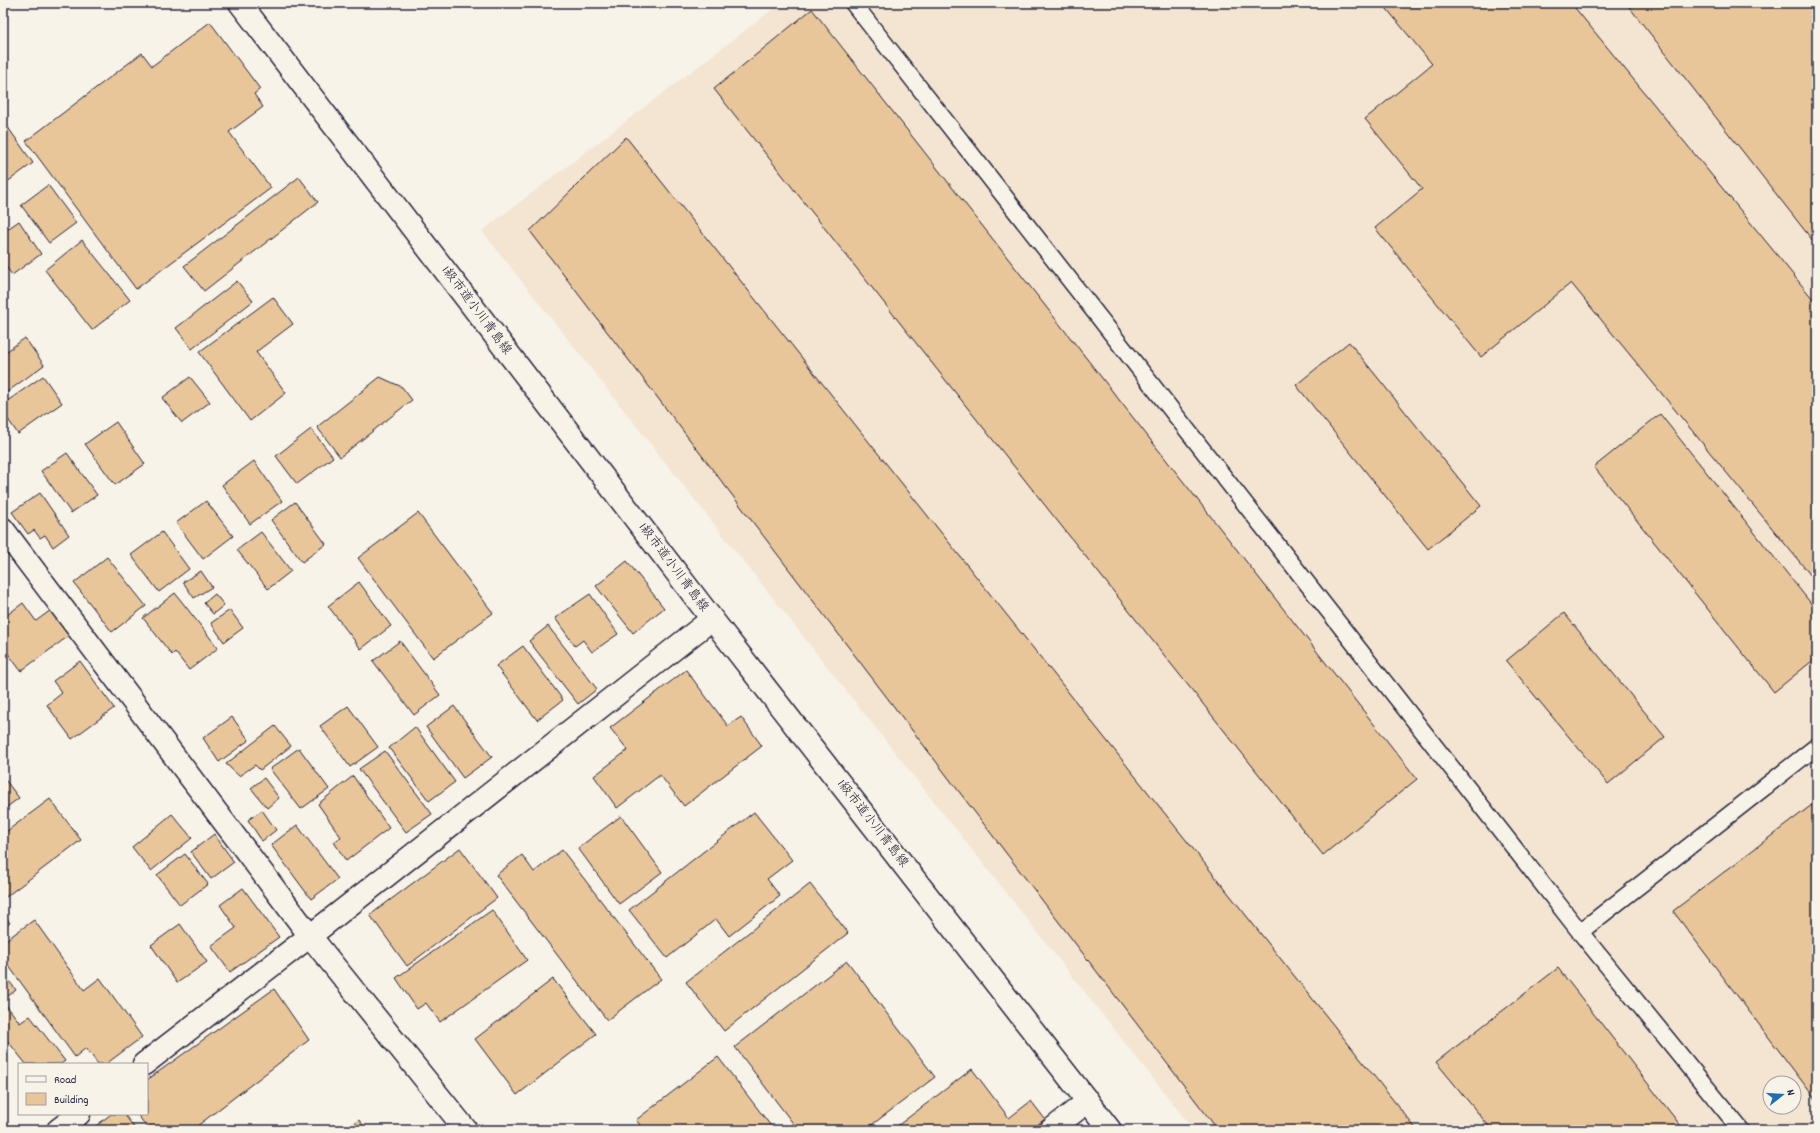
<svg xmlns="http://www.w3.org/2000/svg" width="1820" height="1133" viewBox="0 0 1820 1133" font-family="Dekko,'Klee One',sans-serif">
  <rect width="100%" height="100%" fill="#f7f3e8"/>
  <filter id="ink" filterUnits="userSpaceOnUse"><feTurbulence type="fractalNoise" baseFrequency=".025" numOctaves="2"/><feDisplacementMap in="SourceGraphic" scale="8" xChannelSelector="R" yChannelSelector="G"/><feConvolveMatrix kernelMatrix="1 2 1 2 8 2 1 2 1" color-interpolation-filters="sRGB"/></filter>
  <g filter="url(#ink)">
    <path fill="#f3e5d1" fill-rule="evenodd" d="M 781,3 L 1807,3 L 1817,16 L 1817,1130 L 1194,1130 L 482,231 ZM 1770,1083 L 1794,1083 L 1794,1107 L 1770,1107 Z"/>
    <path fill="#e9c59a" stroke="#22223b" d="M 1382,3 L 1571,3 L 1817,304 L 1817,583 L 1571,283 L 1481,357 L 1375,228 L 1422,189 L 1365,119 L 1432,64 Z
      M 1626,3 L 1807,3 L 1817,16 L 1817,246 Z
      M 812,9 L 1417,779 L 1323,855 L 714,89 Z
      M 210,22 L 260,89 L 254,94 L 263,107 L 229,132 L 271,188 L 136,289 L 26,141 L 142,53 L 152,66 Z
      M 7,126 L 33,163 L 3,185 L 3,129 Z
      M 626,137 L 1417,1130 L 1218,1130 L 530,231 Z
      M 299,177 L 318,202 L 204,291 L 184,266 Z
      M 48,185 L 76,223 L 49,243 L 21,205 Z
      M 19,221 L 41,254 L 12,275 L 3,262 L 3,232 Z
      M 82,240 L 130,300 L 92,330 L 45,270 Z
      M 237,281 L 253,301 L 192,349 L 176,328 Z
      M 273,297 L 293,324 L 256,352 L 286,393 L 250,421 L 199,352 Z
      M 25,338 L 44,365 L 3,395 L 3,354 Z
      M 1349,342 L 1481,506 L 1428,549 L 1296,385 Z
      M 43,376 L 62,403 L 18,434 L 3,412 L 3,404 Z
      M 190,377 L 210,402 L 182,423 L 162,398 Z
      M 380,377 L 402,387 L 412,400 L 340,457 L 317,427 Z
      M 1660,414 L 1817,611 L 1817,657 L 1774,692 L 1594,467 Z
      M 116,422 L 145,464 L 115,485 L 85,444 Z
      M 311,429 L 333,457 L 297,484 L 276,456 Z
      M 67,453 L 97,495 L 71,513 L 41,471 Z
      M 254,461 L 282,501 L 250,524 L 222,485 Z
      M 40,493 L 69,535 L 53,547 L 45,535 L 40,538 L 34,530 L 28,534 L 12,512 Z
      M 206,501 L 233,536 L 203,559 L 176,523 Z
      M 295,502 L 326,544 L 302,562 L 271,520 Z
      M 418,513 L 493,613 L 433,658 L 358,558 Z
      M 162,532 L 189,569 L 159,592 L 131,555 Z
      M 261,532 L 291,571 L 268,589 L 237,550 Z
      M 107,557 L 146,606 L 112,632 L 74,583 Z
      M 627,561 L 664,608 L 633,633 L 596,586 Z
      M 201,571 L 212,587 L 194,598 L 183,582 Z
      M 359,582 L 391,626 L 361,649 L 328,606 Z
      M 175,593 L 218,648 L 189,670 L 175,652 L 172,655 L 143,618 Z
      M 215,594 L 224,605 L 213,614 L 204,603 Z
      M 590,594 L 618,634 L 592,652 L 583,640 L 575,646 L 555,618 Z
      M 23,603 L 36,621 L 51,610 L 70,635 L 21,671 L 3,647 L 3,618 Z
      M 230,610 L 243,628 L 224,642 L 211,623 Z
      M 1564,613 L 1665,737 L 1608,784 L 1506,661 Z
      M 548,626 L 597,689 L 578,704 L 529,641 Z
      M 400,641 L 440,695 L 414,715 L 373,661 Z
      M 523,646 L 563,700 L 537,720 L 496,666 Z
      M 80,661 L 114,708 L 72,739 L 47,705 L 62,693 L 53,681 Z
      M 686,670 L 728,726 L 741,717 L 762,746 L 684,806 L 660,775 L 617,808 L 594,776 L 628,750 L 610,728 Z
      M 348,706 L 378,747 L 350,767 L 320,726 Z
      M 454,706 L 492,757 L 463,778 L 426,727 Z
      M 232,717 L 249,740 L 219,762 L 203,738 Z
      M 275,726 L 291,746 L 260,770 L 255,765 L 239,776 L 226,764 Z
      M 415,727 L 455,782 L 429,801 L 389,748 Z
      M 299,748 L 329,789 L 301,809 L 270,769 Z
      M 385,751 L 432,814 L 406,832 L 359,769 Z
      M 353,776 L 389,828 L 346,861 L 334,842 L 341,837 L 318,804 Z
      M 3,777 L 19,798 L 3,810 Z
      M 264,778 L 279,798 L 267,808 L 251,788 Z
      M 50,799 L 81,840 L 3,899 L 3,834 Z
      M 1817,801 L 1817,1101 L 1673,911 Z
      M 262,810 L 276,830 L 262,841 L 248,820 Z
      M 754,812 L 792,860 L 767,879 L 780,896 L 729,936 L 716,919 L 667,958 L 629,910 Z
      M 172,814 L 192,838 L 151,871 L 132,847 Z
      M 621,816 L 662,872 L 619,904 L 578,848 Z
      M 297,825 L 338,879 L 311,899 L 271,845 Z
      M 214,834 L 234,862 L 211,879 L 191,852 Z
      M 460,848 L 497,898 L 407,966 L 370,915 Z
      M 562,850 L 661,979 L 607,1020 L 496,875 L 522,855 L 534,872 Z
      M 185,854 L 208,884 L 180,905 L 157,875 Z
      M 810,884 L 848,933 L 724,1031 L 686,982 Z
      M 243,888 L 279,937 L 230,972 L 211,946 L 236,928 L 220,905 Z
      M 492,910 L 527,960 L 440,1022 L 426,1003 L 417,1009 L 396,978 Z
      M 3,913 L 10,923 L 3,928 Z
      M 34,920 L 84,990 L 100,978 L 142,1037 L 106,1064 L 98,1064 L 86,1048 L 75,1057 L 3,958 L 3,942 Z
      M 180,924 L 207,962 L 177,983 L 151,945 Z
      M 847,961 L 935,1077 L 865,1130 L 798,1130 L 735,1047 Z
      M 1558,968 L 1684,1130 L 1492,1130 L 1436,1062 Z
      M 3,973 L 16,990 L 3,1000 Z
      M 553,979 L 596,1034 L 517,1095 L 475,1039 Z
      M 274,989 L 309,1040 L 192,1130 L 149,1130 L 137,1114 L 147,1114 L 147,1080 Z
      M 3,1001 L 20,1023 L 30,1016 L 65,1061 L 61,1064 L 26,1064 L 3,1035 Z
      M 718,1057 L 774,1130 L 644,1130 L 636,1120 Z
      M 972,1069 L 1009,1118 L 1031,1101 L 1045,1119 L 1030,1130 L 892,1130 Z
      M 111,1114 L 124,1114 L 136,1130 L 91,1130 Z
      M 359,1120 L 367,1130 L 347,1130 Z"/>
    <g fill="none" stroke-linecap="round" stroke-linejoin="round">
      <defs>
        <path id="service" d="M 853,3 L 1580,932 L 1741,1130
          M 1580,932 L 1817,746"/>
        <path id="minor" d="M 3,529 L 310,936 L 466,1130
          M 144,1064 L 310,936 L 712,619
          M 58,1130 L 79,1114
          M 1051,1130 L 1088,1101"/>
        <path id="tertiary" d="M 240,3 L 712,619 L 1110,1130"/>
      </defs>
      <use href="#service" stroke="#22223b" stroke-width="19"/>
      <use href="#minor" stroke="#22223b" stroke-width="25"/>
      <use href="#tertiary" stroke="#22223b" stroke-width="25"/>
      <use href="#service" stroke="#f7f3e8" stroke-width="16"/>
      <use href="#minor" stroke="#f7f3e8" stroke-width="22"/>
      <use href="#tertiary" stroke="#f7f3e8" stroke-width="22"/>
    </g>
  </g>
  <g text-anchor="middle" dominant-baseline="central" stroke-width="3" stroke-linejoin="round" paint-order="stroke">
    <g font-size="13" fill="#22223b" stroke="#f7f3e8">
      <text transform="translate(476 311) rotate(53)">1級市道小川青島線</text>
      <text transform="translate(673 568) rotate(53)">1級市道小川青島線</text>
      <text transform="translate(872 824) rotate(52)">1級市道小川青島線</text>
    </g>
  </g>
  <rect width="1820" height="1133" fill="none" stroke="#f7f3e8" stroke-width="16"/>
  <rect x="8" y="8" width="1804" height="1117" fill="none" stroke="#22223b" stroke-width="1.5" filter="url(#ink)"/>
  <rect x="18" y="1063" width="130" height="52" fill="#f7f3e8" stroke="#a29fa3"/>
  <rect x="26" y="1076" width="20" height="6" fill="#f7f3e8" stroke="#a29fa3"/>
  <text x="54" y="1083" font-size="12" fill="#22223b">Road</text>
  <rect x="26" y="1093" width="20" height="12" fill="#e9c59a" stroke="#a29fa3"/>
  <text x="54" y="1103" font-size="12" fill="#22223b">Building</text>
  <g transform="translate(1782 1095) rotate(73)"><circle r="19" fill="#f7f3e8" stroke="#a29fa3"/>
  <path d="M0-3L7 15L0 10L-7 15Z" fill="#1f6fb2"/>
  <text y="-6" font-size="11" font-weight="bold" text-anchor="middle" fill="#22223b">N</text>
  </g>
</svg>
